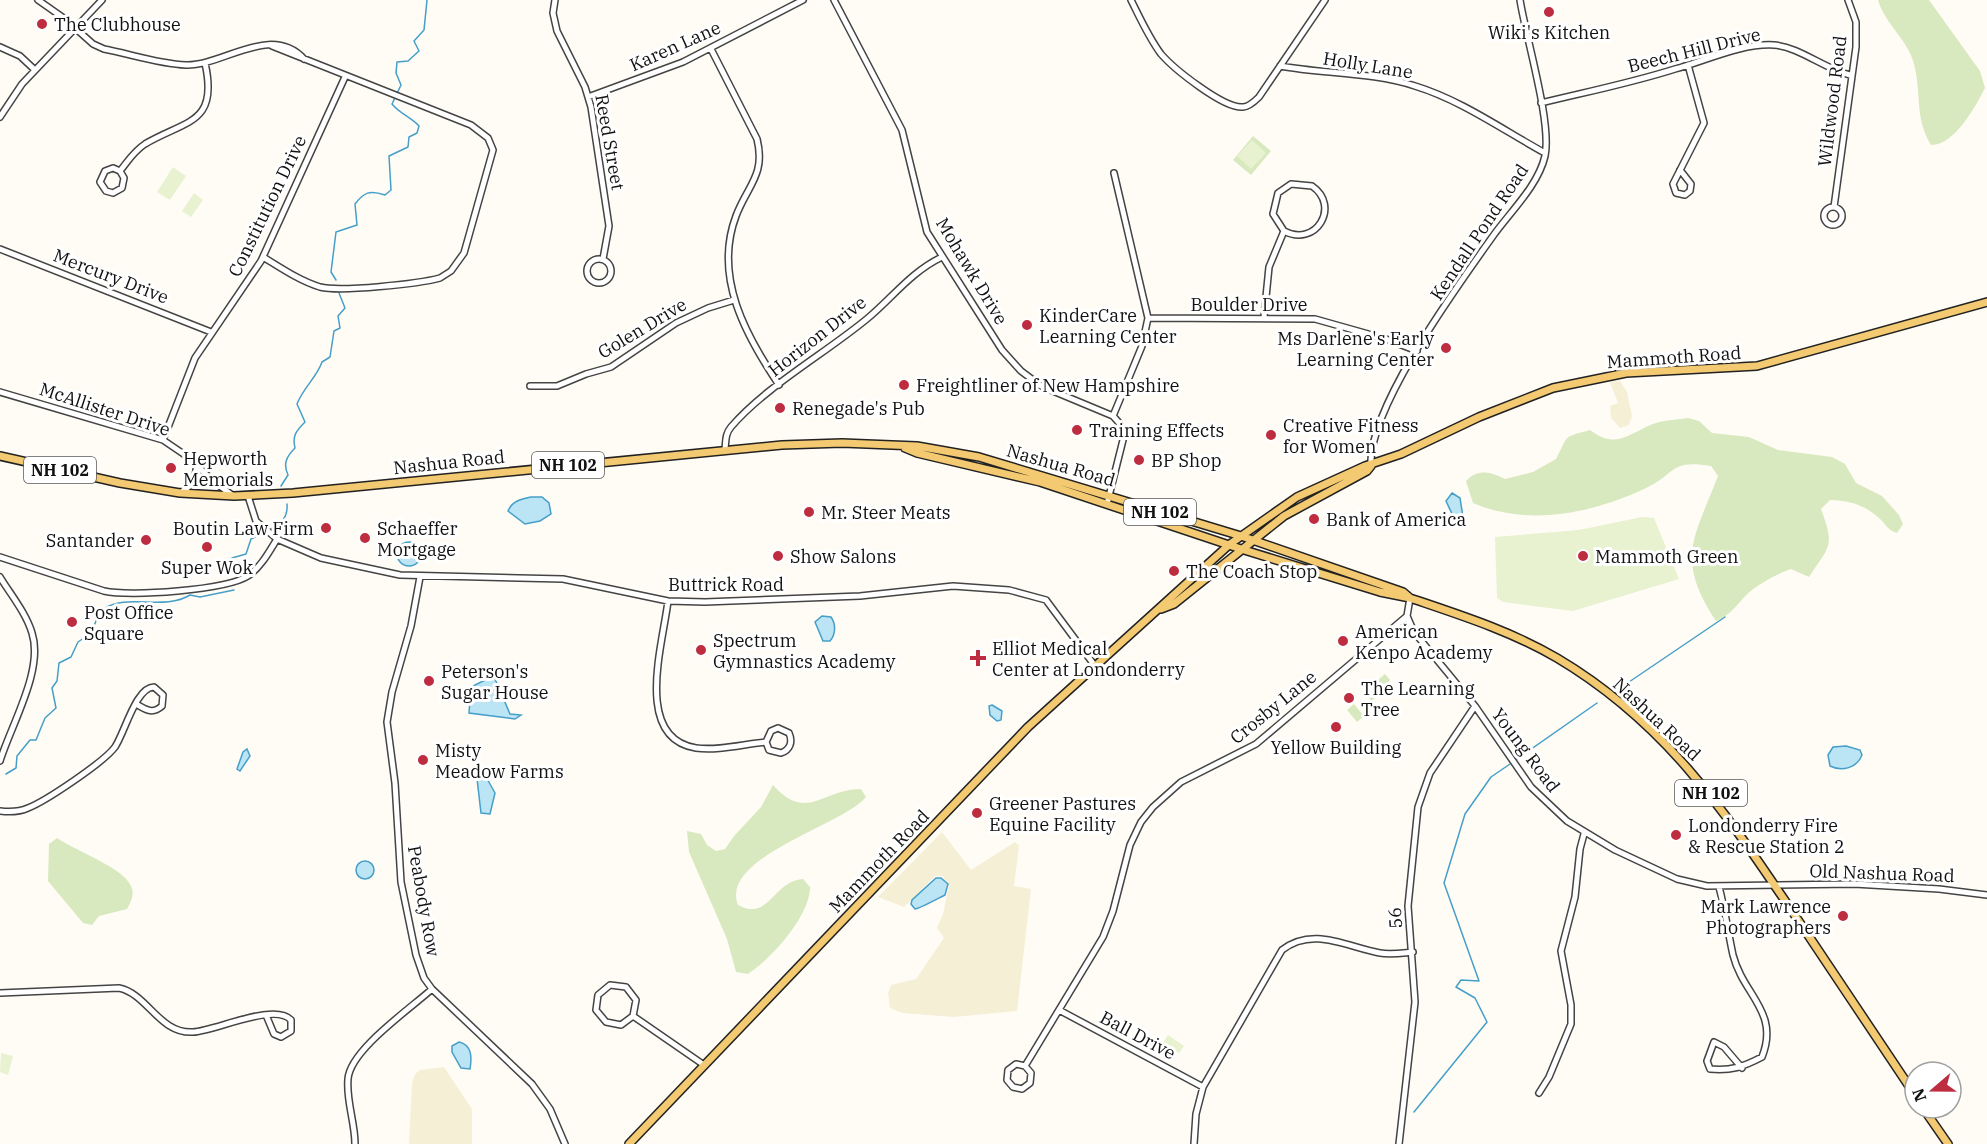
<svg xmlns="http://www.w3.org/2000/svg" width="1987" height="1144" viewBox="0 0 1987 1144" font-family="'IBM Plex Serif',serif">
  <rect width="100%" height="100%" fill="#fffcf5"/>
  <path fill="#f5efd5" d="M 1620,381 L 1627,392 L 1632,416 L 1629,425 L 1620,428 L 1611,418 L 1610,406 L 1618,403 L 1610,382 Z
    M 942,832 L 971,870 L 1015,842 L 1019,846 L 1014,886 L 1031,889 L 1017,1011 L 954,1017 L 902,1013 L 890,1008 L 888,993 L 891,985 L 916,979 L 944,938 L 937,928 L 943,914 L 949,886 L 943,876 L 935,876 L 904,907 L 878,897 Z
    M 444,1067 L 472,1109 L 472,1144 L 409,1144 L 412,1083 L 415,1074 L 420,1070 Z"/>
  <path fill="#d8e9bf" d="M 1878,0 L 1929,0 L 1980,71 L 1985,88 C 1976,106 1954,146 1931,145 C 1914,117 1922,95 1914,64 C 1908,40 1885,24 1878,0 Z
    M 1253,136 L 1271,151 L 1251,175 L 1233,160 Z
    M 1688,418 L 1699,421 L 1712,433 L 1749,437 L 1778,450 L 1832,457 L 1845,464 L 1856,483 L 1882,496 L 1899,515 L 1903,524 L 1897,533 C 1887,530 1886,524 1879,518 C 1863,504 1850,501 1830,500 L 1821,509 C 1835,547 1830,545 1809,577 L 1791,569 C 1777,574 1764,581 1752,590 C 1738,601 1735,613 1716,621 C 1675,559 1694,538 1718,476 L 1711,466 C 1670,459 1677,473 1646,488 C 1594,513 1528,527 1473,503 L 1466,481 C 1478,468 1492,472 1505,479 L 1533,472 L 1556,459 C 1569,435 1561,438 1590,430 C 1612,447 1624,438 1646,427 C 1659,420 1674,420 1688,418 Z
    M 1385,674 L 1390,680 L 1372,701 L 1367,696 L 1376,690 L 1372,685 Z
    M 1354,704 L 1364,716 L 1357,722 L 1347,710 Z
    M 773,785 C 807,823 822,789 861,789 L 866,797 C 842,826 719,857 738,905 C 769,922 773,881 803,879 L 810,887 C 810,916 772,958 748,974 L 736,972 L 727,939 L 689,852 L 687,831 L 701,834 L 707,845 L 716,851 L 725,849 L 734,836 L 761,807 Z
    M 57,838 C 74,850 124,868 131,886 C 135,894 131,902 127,909 L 99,916 L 92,925 L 83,923 L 48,881 L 49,844 Z"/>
  <path fill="#e8f1d0" d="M 1252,140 L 1266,153 L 1251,169 L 1237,156 Z
    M 173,167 L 186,176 L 170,200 L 157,192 Z
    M 194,193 L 203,200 L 191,217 L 182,211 Z
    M 1642,517 L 1654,518 L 1679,579 L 1573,611 L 1503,602 L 1497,598 L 1495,537 L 1579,530 Z
    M 1168,1035 L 1184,1046 L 1179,1053 L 1163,1043 Z
    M 1,1053 L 13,1056 L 8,1075 L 0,1072 Z"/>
  <path fill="#bbe4f4" stroke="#459fc9" stroke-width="1.5" d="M 1452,493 L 1460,498 L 1463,517 L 1453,516 L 1446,501 Z
    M 531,497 L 542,497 L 549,503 L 551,514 L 540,521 L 525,524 L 508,511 C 512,501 521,499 531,497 Z
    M397 554a12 12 0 1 1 24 0a12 12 0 1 1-24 0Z
    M 822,616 L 831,617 C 836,624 836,634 830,641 L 823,641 L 815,622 Z
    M 489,678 L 495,679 L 510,714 L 521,715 L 515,719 L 469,713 L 471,687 Z
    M 992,705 L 1002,711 L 1001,720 L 997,721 L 990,715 L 989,706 Z
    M 1846,746 L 1860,750 L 1862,755 C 1857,768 1842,772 1830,766 L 1828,755 L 1833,747 Z
    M 247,749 L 250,756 L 240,771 L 237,769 L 243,752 Z
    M 480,766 L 495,793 L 490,814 L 481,813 L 476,770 Z
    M356 870a9 9 0 1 1 18 0a9 9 0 1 1-18 0Z
    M 936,878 L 941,878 L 948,884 L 945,895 C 939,898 919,909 915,909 L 911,904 L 912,900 Z
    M 459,1042 C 472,1045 472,1057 470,1069 L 461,1068 L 452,1052 L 452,1046 Z"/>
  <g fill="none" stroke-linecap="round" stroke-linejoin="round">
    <path stroke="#459fc9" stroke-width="1.5" d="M 336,280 L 331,272 L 336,232 L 357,225 L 355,204 C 364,192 370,190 385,195 L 391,190 L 389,156 L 408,147 L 409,137 L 417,133 L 419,126 C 411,117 400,114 392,104 L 401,85 L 396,73 L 397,62 L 408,61 L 419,51 L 414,41 L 424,30 L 427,0
      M 281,486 L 288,475 C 283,464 286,457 295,448 C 292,436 296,431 305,422 L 297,404 C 303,388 317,377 322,362 L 330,357 L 334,331 L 340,328 L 338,316 L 345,308 L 339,293
      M 271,529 C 282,523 288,517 287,504
      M 231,572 L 227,566 L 232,558 L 246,554 L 251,539 L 262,534
      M 1629,682 L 1725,617
      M 1517,759 L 1597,703
      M 6,774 L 16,768 L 17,756 L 30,740 L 36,740 L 45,718 L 56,708 L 52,688 L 57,681 L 59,663 L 71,657 L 78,642 L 91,633 C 96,625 95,616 104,609 C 126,593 164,611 190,595 L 200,597 L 234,590
      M 1414,1112 L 1487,1022 L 1475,998 L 1456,987 L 1461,980 L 1479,981 L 1444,883 L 1465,814 L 1491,777 L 1510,764"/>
    <defs>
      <path id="minor" d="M 38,0 L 65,19 L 93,44 L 104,49 C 130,54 159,64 186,65 C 223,66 271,23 304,59
        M 555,0 L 553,13 L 557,31 L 585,87 L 591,107 L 609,226 L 603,259
        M 834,0 L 902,130 L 927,232 L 1002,350 L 1021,371 L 1041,386 L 1113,416 L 1121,425 L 1124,436 L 1107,504
        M 1131,0 C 1140,18 1149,38 1161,54 C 1174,69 1224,109 1243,107 C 1249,107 1255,101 1259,97 L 1325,0
        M 0,47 L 20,56 L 35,70
        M 711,49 L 757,139 C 766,175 747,186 736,216 C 713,277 746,336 779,385
        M 1280,66 C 1324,74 1372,72 1415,86 C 1461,100 1503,130 1545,153
        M 588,97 L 683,62 L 803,0
        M 1541,103 C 1586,92 1631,83 1675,69 C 1705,61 1742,43 1774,45 C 1800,47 1824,69 1850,75
        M 0,117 L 22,84 L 102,0
        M 1680,170 L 1691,184 L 1690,191 L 1685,195 L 1676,193 L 1673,184 L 1704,123 L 1688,65
        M 120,171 L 124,178 L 122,188 L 113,193 L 106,191 L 100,182 L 105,171 L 113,168 L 120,171 C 128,161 134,151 145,144 C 185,120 219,125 205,63
        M1824 216a9 9 0 1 1 18 0a9 9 0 1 1-18 0Z
        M 1834,207 L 1856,47 L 1856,22 L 1848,0
        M 0,249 L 211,332
        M 263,257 C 281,268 300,281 320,287 C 341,292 418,284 440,278 L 451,271 L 464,253 L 493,150 L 488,138 L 471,125 L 272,46
        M587 271a12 12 0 1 1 24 0a12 12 0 1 1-24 0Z
        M 1264,317 L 1269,267 L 1284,231 C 1316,248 1341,206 1312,186 L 1291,184 L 1278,193 L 1273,214 L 1284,231
        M 1148,318 L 1315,319 L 1386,339 L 1417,351
        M 530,386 L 557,386 L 586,374 L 611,367 L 676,323 L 708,308 L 734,300
        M 0,392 L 163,440 L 188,457 L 213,481 L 232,495
        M 1113,416 L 1142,346 L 1148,318 L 1114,173
        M 163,440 L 195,358 L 261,261 L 345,77
        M 725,449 C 726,441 725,434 731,427 C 765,387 826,353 868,318 C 893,297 911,272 942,257
        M 1371,466 C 1367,409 1459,284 1493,236 C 1510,212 1538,186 1545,156 C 1552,123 1526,38 1520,0
        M 180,493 L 194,483 L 197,464
        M 248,496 L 256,521 L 277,539 L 321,558 L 400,575 L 563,579 L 668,601 L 705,602 L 860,596 L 953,586 L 1009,590 L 1046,600 L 1095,666
        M 0,557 L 104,591 C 130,597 226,590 248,576 C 261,567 269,552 277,539
        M 0,577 C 11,595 26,613 32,633 C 44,670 11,725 0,761
        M 420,577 L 411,626 L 392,692 L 387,722 L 395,783 L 401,882 L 416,955 L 424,978 L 432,989 L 532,1084 L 550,1109 L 565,1144
        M 1410,598 L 1407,616 L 1414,632 L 1475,706 L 1531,787 L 1567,821 L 1615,850 L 1677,879 L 1707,886 L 1854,884 L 1939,889 L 1987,895
        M 668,601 C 663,644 633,738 696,748 C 718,751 744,744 766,742 L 769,750 L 781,753 C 790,750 793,742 789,733 L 778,728 L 771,731 L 766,742
        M 0,811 C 9,812 19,812 28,808 C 46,801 104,762 115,747 C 125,732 136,687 154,687 L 163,695 L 162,706 C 152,715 145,709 136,704
        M 1719,887 C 1725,909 1728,932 1733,955 C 1743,995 1780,1012 1762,1057 C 1743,1067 1731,1071 1710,1069 L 1707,1061 L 1714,1042 L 1724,1047 L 1742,1068
        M 0,993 L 119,988 C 148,994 159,1034 193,1032 C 215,1031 275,1002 291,1020 L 291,1031 L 281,1037 L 274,1034 L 266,1015
        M 1059,1010 L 1203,1087
        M 633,1016 L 621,1025 L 606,1022 L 596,1010 L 598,995 L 610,985 L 626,987 L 636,1000 L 633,1016 L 704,1065
        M 1025,1066 L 1031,1073 L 1030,1083 L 1022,1089 L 1013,1087 L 1007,1080 L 1008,1070 L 1016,1064 L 1025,1066 L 1103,937 L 1113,911 L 1130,845 L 1141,822 L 1153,807 L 1181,782 L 1256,744 L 1407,616
        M 1539,1093 L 1549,1077 L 1571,1024 L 1571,1005 L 1561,951 L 1575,897 L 1580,849 L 1584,834
        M 355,1144 C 355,1122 346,1101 348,1079 C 350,1050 410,1009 432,989
        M 1194,1144 L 1196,1114 L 1203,1087 L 1282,950 C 1313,926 1347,947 1380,953 C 1391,955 1402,953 1413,952
        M 1399,1144 L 1415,1002 L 1408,906 L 1418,807 L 1430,773 L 1475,706"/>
      <path id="major" d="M 905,448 L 917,453 L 1040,482 L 1241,549 L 1380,592 L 1410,598
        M 0,456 L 120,483 L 180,493 L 234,496 L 293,493 L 782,445 L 842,443 L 917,446 L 979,457 L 1241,536 L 1403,592 L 1410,598 C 1460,615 1511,631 1557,658 C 1665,722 1723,809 1792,911 C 1833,972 1874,1034 1915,1095
        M 1161,609 L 1174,604 L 1284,516 L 1367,471 L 1371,466
        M 1923,1108 L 1948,1144
        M 629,1144 L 1028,727 L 1230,544 L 1297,497 L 1365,466 L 1401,454 L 1479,417 L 1553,388 L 1626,373 L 1757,366 L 1987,302"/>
    </defs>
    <use href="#minor" stroke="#444" stroke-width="8"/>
    <use href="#major" stroke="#222" stroke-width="10"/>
    <use href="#minor" stroke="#fff" stroke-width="5"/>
    <use href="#major" stroke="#f3c971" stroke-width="7"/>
  </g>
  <g fill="#bd2c3f" stroke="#fff" stroke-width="2">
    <circle cx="1549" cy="12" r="6"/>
    <circle cx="42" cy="24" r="6"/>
    <circle cx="1027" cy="325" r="6"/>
    <circle cx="1446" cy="348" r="6"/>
    <circle cx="904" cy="385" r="6"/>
    <circle cx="780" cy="408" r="6"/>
    <circle cx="1077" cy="430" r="6"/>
    <circle cx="1271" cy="435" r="6"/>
    <circle cx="1139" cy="460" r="6"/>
    <circle cx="171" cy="468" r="6"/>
    <circle cx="809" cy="512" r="6"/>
    <circle cx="1314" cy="519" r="6"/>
    <circle cx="326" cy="528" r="6"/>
    <circle cx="365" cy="538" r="6"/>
    <circle cx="146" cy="540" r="6"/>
    <circle cx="207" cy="547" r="6"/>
    <circle cx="778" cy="556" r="6"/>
    <circle cx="1583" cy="556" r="6"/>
    <circle cx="1174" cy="571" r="6"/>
    <circle cx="72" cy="622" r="6"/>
    <circle cx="1343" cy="641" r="6"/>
    <circle cx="701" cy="650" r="6"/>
    <path d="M975 649h6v6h6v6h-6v6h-6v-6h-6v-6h6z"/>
    <circle cx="429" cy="681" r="6"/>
    <circle cx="1349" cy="698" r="6"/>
    <circle cx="1336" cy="727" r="6"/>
    <circle cx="423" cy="760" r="6"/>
    <circle cx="977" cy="813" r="6"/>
    <circle cx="1676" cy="835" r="6"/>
    <circle cx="1843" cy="916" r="6"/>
  </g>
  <g text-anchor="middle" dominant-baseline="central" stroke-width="6" stroke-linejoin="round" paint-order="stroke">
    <g fill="#fff" stroke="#585858" stroke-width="1.5">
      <rect x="532" y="452" width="72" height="26" rx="4.5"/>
      <rect x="24" y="457" width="72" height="26" rx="4.5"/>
      <rect x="1124" y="499" width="72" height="26" rx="4.5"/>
      <rect x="1675" y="780" width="72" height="26" rx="4.5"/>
    </g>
    <g font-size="16" font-weight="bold" fill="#111">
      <text x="568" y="465">NH 102</text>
      <text x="60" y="470">NH 102</text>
      <text x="1160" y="512">NH 102</text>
      <text x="1711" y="793">NH 102</text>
    </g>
    <g font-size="18" fill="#111" stroke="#fff" text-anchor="start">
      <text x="54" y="24">The Clubhouse</text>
      <text x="1549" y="32" text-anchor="middle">Wiki's Kitchen</text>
      <text x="1039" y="315">KinderCare<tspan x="1039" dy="21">Learning Center</tspan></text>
      <text x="1434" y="338" text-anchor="end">Ms Darlene's Early<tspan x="1434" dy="21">Learning Center</tspan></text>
      <text x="916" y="385">Freightliner of New Hampshire</text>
      <text x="792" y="408">Renegade's Pub</text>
      <text x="1283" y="425">Creative Fitness<tspan x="1283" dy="21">for Women</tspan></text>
      <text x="1089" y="430">Training Effects</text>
      <text x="183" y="458">Hepworth<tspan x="183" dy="21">Memorials</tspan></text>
      <text x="1151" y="460">BP Shop</text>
      <text x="821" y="512">Mr. Steer Meats</text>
      <text x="1326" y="519">Bank of America</text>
      <text x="314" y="528" text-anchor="end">Boutin Law Firm</text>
      <text x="377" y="528">Schaeffer<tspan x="377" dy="21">Mortgage</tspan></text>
      <text x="134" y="540" text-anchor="end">Santander</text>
      <text x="790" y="556">Show Salons</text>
      <text x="1595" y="556">Mammoth Green</text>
      <text x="207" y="567" text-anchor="middle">Super Wok</text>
      <text x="1186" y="571">The Coach Stop</text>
      <text x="84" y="612">Post Office<tspan x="84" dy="21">Square</tspan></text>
      <text x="1355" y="631">American<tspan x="1355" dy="21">Kenpo Academy</tspan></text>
      <text x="713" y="640">Spectrum<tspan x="713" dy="21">Gymnastics Academy</tspan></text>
      <text x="992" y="648">Elliot Medical<tspan x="992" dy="21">Center at Londonderry</tspan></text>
      <text x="441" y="671">Peterson's<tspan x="441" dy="21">Sugar House</tspan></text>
      <text x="1361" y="688">The Learning<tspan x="1361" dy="21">Tree</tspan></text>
      <text x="1336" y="747" text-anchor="middle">Yellow Building</text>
      <text x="435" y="750">Misty<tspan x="435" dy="21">Meadow Farms</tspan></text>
      <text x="989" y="803">Greener Pastures<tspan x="989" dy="21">Equine Facility</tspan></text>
      <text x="1688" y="825">Londonderry Fire<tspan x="1688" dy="21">&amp; Rescue Station 2</tspan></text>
      <text x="1831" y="906" text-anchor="end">Mark Lawrence<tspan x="1831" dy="21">Photographers</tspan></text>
    </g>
    <g font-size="18" fill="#111" stroke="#fff">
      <text transform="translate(675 46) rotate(-24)">Karen Lane</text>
      <text transform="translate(1694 50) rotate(-14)">Beech Hill Drive</text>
      <text transform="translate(1368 65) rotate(9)">Holly Lane</text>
      <text transform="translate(1832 101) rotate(-83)">Wildwood Road</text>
      <text transform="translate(610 142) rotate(80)">Reed Street</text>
      <text transform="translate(267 206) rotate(-64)">Constitution Drive</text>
      <text transform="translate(1479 232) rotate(-56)">Kendall Pond Road</text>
      <text transform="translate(972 271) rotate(59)">Mohawk Drive</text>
      <text transform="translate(111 276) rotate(21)">Mercury Drive</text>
      <text x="1249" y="304">Boulder Drive</text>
      <text transform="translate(642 328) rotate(-31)">Golen Drive</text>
      <text transform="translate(817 336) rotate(-38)">Horizon Drive</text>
      <text transform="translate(1674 357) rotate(-4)">Mammoth Road</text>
      <text transform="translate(105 409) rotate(18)">McAllister Drive</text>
      <text transform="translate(449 462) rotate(-6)">Nashua Road</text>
      <text transform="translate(1061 465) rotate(16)">Nashua Road</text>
      <text x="726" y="584">Buttrick Road</text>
      <text transform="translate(1273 707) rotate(-39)">Crosby Lane</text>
      <text transform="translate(1657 719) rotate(43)">Nashua Road</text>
      <text transform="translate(1526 750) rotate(53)">Young Road</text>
      <text transform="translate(879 861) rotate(-46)">Mammoth Road</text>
      <text transform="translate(1882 873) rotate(2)">Old Nashua Road</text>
      <text transform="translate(424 901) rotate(80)">Peabody Row</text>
      <text transform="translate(1395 918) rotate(-94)">56</text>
      <text transform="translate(1138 1035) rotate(28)">Ball Drive</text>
    </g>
  </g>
  <g transform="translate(1933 1090) rotate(250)"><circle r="28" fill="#ffffff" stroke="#a0a0a0" stroke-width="1.5"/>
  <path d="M0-4.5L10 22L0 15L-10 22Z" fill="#bd2c3f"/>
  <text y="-9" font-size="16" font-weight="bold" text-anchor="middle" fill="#111111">N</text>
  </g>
</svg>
